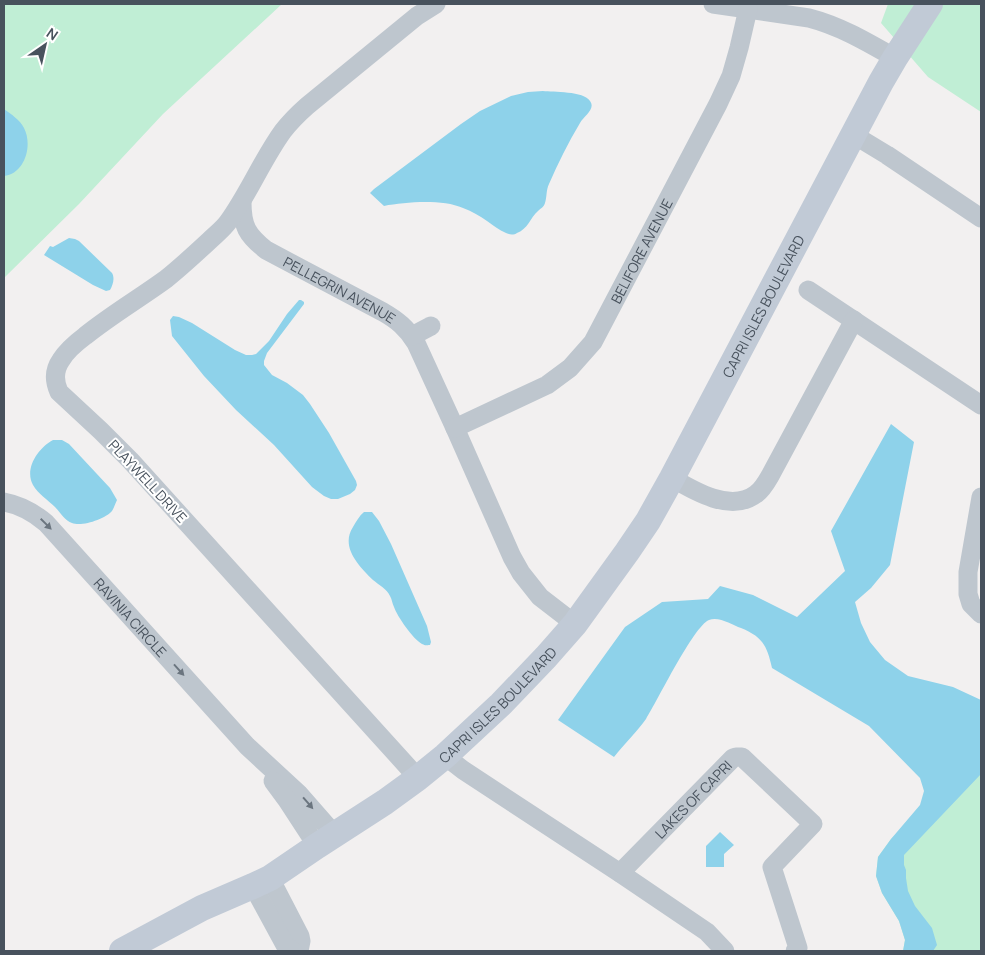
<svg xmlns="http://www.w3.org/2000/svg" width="985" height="955" viewBox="0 0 985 955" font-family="Manrope,sans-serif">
  <rect width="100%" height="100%" fill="#f2f0f0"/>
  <path fill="#c0eed5" d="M 4,4 L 282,4 L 163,114 L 79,204 L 4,278 Z
    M 888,4 L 981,4 L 981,112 L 928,77 L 881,23 Z
    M 981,756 L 981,951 L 903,951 L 905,940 L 899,921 L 882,893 L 876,876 L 878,857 L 891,839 Z"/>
  <path fill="#8ed2ea" d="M 543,91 C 553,92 584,91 590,101 C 596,109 584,116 580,123 C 568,143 558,163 549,184 C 546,190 547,197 545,203 C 544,207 541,208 538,211 C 530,218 528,229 517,233 C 514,235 510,235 506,233 C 499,230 493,225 487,221 C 480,216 471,211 463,208 C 442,199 406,202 384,206 L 370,193 L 374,189 L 461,124 L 480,111 L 511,96 L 528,92 Z
    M 4,109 C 11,114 20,120 24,128 C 33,145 25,174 4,176 Z
    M 69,238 L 75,239 L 79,241 L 112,273 C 115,278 113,285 110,290 L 106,291 L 93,285 L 44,255 L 50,246 L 53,247 Z
    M 299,300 L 301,300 L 304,302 L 304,304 L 267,353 L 264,361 L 264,365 L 272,375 L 287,383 L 303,395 L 310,404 L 329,433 L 356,481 L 357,485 L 355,490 L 350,494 L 338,499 L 331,499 L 324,496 L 312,487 L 274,445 L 236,410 L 204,376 L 172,336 L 170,320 L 173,316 L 179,317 L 192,323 L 235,350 L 246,355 L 252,355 L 256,354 L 269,341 L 287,314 Z
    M 891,424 L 914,442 L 890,565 L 871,588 L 855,602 L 861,623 L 870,642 L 885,660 L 908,676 L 953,687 L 981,700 L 981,774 L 904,855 L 904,865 L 906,870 L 906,878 L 908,891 L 915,906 L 932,928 L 937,945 L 933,951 L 903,951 L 905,940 L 899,921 L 882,893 L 876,876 L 878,857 L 891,839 L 920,805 L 924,791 L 920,778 L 869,726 L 772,668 C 767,646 763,637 741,628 C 732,625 719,616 709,620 C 693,627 658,700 646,719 C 637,732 624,744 614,757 L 558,720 L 625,627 L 662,602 L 708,599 L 720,586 L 753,595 L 797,617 L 845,571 L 831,531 Z
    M 53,440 L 62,440 L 69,444 L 110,488 L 117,500 C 115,504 114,508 112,511 C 105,519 82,527 72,523 C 65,521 60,512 55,507 C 48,500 38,494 33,485 C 24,469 38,448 53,440 Z
    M 364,512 L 372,512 L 379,521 L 391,544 L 427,626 L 431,642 L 430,645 C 426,645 426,646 422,644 C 413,639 397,616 394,607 C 392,603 392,599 390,596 C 387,589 379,585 373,580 C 359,566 340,547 353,527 C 356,522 359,516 364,512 Z
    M 720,832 L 734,845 L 724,854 L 724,867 L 706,867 L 706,846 Z"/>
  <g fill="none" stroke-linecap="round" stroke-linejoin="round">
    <g stroke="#bec6ce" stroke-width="19">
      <path d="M 713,4 L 809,18 C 840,26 867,42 895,58"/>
      <path d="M 854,135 L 887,155 L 981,218"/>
      <path id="s1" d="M 242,202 C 242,226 247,235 266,250 L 383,312 C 397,320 407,328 416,343 L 455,428 L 512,557 L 521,573 L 540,597 L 575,624"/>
      <path d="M 808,290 L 981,405"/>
      <path d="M 412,336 L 431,326"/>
      <path id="s2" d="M 455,428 L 547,385 L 570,368 L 593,342 L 718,104 L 731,76 L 739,48 L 748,9"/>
      <path d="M 672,478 C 694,491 731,513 756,494 C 762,490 766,483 770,476 L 854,320"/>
      <path d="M 981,497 L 968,572 L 968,594 L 971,604 L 981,614"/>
      <path id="s3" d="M 4,502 C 20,505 33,512 46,523 L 247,746 L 299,794 L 334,834"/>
      <path d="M 445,756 L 463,770 L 620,873 L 707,932 L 725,951"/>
      <path d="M 418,778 L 130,460 L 101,431 L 59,392 C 54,381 54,370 61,360 C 67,350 77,342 85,336 C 111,315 140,298 166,279 C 181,267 195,254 209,241 C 215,235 223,229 228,222 C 249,193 262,160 283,131 C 290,122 298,114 307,106 L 417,16 L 436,4"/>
      <path d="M 273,781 L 287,800 L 317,846"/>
      <path id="s4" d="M 620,873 L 733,758 L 736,757 L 742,757 L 813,824 L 772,867 L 798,948 L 795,951"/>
      <path d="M 270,878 L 300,936 L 301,941 L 299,951"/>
      <path d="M 253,886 L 285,945 L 293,951"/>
    </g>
    <path stroke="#c1cad6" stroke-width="26" id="s5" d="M 122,951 L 202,908 L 253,886 L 270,878 L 317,846 L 385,802 L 418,778 L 445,756 L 501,704 L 546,657 L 575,624 L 627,552 L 648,521 L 672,478 L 881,82 L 895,58 L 930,4"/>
  </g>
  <defs><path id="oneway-solid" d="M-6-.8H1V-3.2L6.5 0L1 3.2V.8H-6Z" transform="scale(1.25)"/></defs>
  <g fill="#6b757f">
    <use href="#oneway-solid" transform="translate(46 524) rotate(45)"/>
    <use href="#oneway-solid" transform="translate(179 670) rotate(48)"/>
    <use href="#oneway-solid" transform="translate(308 803) rotate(49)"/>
  </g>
  <g text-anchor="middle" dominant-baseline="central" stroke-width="4" stroke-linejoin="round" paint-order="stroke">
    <g font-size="14" fill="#48525d" stroke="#fff">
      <text stroke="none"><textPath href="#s2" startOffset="268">BELIFORE AVENUE</textPath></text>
      <text stroke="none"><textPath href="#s1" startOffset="140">PELLEGRIN AVENUE</textPath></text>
      <text stroke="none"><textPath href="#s5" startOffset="934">CAPRI ISLES BOULEVARD</textPath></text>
      <text transform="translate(148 481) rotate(47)">PLAYWELL DRIVE</text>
      <text stroke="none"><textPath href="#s3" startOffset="174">RAVINIA CIRCLE</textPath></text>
      <text stroke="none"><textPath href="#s5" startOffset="452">CAPRI ISLES BOULEVARD</textPath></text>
      <text stroke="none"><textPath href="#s4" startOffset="104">LAKES OF CAPRI</textPath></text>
    </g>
  </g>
  <rect width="985" height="955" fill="none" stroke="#48525d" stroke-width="10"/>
  <g transform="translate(45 45) rotate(34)" stroke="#ffffff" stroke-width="4" paint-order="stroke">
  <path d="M0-4L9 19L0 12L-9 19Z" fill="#48525d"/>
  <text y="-8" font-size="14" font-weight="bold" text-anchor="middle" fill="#48525d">N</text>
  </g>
</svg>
